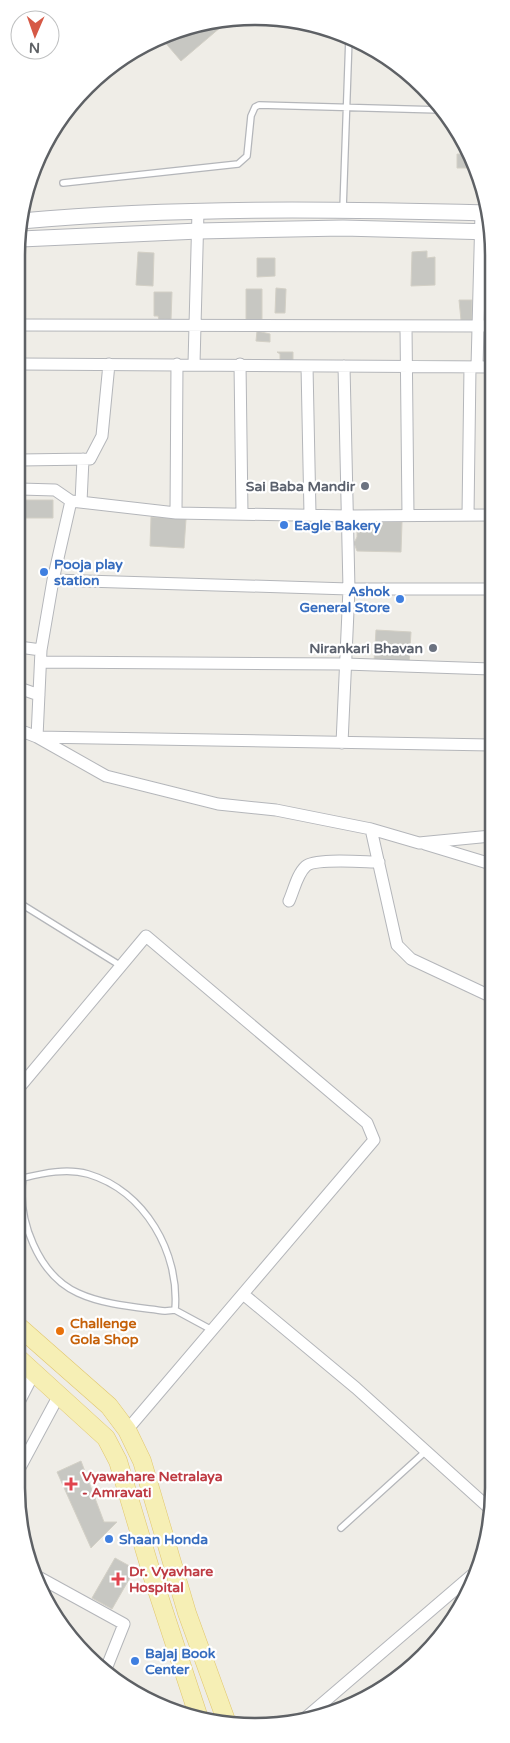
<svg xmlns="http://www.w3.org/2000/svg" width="510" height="1743" viewBox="0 0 510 1743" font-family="'Varela Round',sans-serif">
  <rect width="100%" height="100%" fill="#efede7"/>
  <path fill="#c7c7c2" stroke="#d3d0c6" d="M 208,21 L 228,21 L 181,61 L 163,40 Z
    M 465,144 L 469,150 L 475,168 L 457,168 L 457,154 L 465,154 Z
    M 427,251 L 427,258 L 435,257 L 435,285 L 411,286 L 412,252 Z
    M 138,252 L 154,253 L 153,286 L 136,285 Z
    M 257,258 L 275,258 L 275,276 L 257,277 Z
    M 276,288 L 286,289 L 285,313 L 275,313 Z
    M 246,289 L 262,289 L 262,321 L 246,321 Z
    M 154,292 L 172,292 L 171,320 L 159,320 L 158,316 L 154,316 Z
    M 459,300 L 472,300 L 472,320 L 461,320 Z
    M 257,331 L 270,334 L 270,342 L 256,341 Z
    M 277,352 L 293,352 L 293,363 L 280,363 L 280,354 Z
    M 24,500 L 53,500 L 53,518 L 24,518 Z
    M 151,517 L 186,519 L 184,548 L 150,546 Z
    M 357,522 L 402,522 L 401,552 L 357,551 L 354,543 L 357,537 Z
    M 376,630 L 411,632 L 409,665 L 374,662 Z
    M 81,1461 L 104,1522 L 117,1522 L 91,1548 L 57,1472 Z
    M 115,1558 L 135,1569 L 112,1609 L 92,1598 Z"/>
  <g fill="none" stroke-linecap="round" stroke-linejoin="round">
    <defs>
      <path id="lane" d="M 63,183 L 238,164 L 247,156 L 251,116 L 255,107 L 259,105 L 441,110
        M 343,209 L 349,37
        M 18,902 L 121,966
        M 17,1173 L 23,1178 C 17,1219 38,1275 78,1293 C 104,1305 136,1307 165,1311 L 175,1310 L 212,1330
        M 23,1178 C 44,1173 67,1168 88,1174 C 145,1191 180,1253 175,1310
        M 341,1528 L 426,1451"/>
      <path id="street" d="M 20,325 L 492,326
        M 406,327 L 408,515
        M 20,364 L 491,367
        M 194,364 L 198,211
        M 240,364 L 242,513
        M 307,366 L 310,514
        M 477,367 L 481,213
        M 20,460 L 90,459 L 102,436 L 109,364
        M 20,489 L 55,490 L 71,501 L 176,513 L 349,516 L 491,515
        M 81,502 L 83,459
        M 176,513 L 177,364
        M 468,515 L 470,367
        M 53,580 L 71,501
        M 19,647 L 41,650
        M 41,662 L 345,664 L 491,669
        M 19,688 L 39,695
        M 19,730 L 37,737 L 106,776 L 218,804 L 276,810 L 371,829 L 419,843 L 491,836
        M 342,743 L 349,589 L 344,366
        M 491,745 L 37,737 L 41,650 L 53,580 L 349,589 L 491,589
        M 371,829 L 397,945 L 411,959 L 490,996
        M 425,844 L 491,864
        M 289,901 C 294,890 297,874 306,866 C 315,858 365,862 379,862
        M 18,1089 L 146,936 L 367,1123 L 374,1140 L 127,1430
        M 243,1294 L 356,1388 L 489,1508
        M 17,1406 L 34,1373
        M 16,1475 L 59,1395
        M 33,1574 L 124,1624 L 106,1669
        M 303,1720 L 472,1575"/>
      <path id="secondary" d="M 21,221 C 176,207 332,209 488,213
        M 21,239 L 199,231 L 343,228 L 492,232"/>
      <path id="primary" d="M 17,1325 L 109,1406 L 127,1430 L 142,1461 L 187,1613 L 227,1723
        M 17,1357 L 106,1438 L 118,1461 L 153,1578 L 198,1715"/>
    </defs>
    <use href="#lane" stroke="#b4b6ba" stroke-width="8"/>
    <use href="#street" stroke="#b4b6ba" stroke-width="13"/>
    <use href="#secondary" stroke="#b3b5ba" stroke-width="17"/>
    <use href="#primary" stroke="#e2c76d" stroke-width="19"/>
    <use href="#lane" stroke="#fff" stroke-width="5.5"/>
    <use href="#street" stroke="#fff" stroke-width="11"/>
    <use href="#secondary" stroke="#fff" stroke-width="15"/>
    <use href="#primary" stroke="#f6efb5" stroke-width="18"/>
  </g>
  <g fill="#6b7280" stroke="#fff" stroke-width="2">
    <circle cx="365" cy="486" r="5"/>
    <circle cx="433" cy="648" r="5"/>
  </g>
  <g fill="#3f7fe0" stroke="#fff" stroke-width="2">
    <circle cx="284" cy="525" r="5"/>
    <circle cx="44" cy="572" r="5"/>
    <circle cx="400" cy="599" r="5"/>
    <circle cx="109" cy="1539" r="5"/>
    <circle cx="135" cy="1661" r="5"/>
  </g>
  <circle fill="#e8710a" stroke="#fff" stroke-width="2" cx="60" cy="1331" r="5"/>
  <g fill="#e0444e" stroke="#fff" stroke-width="2">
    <path d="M68.5 1476.5h5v5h5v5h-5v5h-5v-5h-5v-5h5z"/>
    <path d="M115.5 1571.5h5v5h5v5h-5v5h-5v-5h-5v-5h5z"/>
  </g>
  <g text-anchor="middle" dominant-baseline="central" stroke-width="4.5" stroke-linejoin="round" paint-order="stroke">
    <g font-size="14" font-weight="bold" fill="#5b616d" stroke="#fff" text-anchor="end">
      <text x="355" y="486">Sai Baba Mandir</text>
      <text x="423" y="648">Nirankari Bhavan</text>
    </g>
    <g font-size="14" font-weight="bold" fill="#366cbe" stroke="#fff" text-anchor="start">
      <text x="294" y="525">Eagle Bakery</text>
      <text x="54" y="564">Pooja play<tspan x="54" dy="16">station</tspan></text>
      <text x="390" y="591" text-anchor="end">Ashok<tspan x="390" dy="16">General Store</tspan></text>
      <text x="119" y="1539">Shaan Honda</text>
      <text x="145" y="1653">Bajaj Book<tspan x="145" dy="16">Center</tspan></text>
    </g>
    <g font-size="14" font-weight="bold" fill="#c56008" stroke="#fff" text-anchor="start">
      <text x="70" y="1323">Challenge<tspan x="70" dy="16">Gola Shop</tspan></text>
    </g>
    <g font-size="14" font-weight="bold" fill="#be3a42" stroke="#fff" text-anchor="start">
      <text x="82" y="1476">Vyawahare Netralaya<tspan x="82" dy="16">- Amravati</tspan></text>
      <text x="129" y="1571">Dr. Vyavhare<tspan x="129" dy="16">Hospital</tspan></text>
    </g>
  </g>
  <path d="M0 0H510V1743H0ZM255 25H255A230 230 0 0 1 485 255V1488A230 230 0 0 1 255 1718H255A230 230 0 0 1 25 1488V255A230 230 0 0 1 255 25Z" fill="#fff" fill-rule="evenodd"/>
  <path fill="none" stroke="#5e6165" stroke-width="2.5" d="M255 25H255A230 230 0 0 1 485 255V1488A230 230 0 0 1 255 1718H255A230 230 0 0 1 25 1488V255A230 230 0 0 1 255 25Z"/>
  <g transform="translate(35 35) rotate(182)"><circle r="24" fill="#ffffff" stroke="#bfc0c1"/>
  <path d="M0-4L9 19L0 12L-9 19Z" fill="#d65946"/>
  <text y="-8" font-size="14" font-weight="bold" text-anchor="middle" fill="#5e6165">N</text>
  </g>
</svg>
